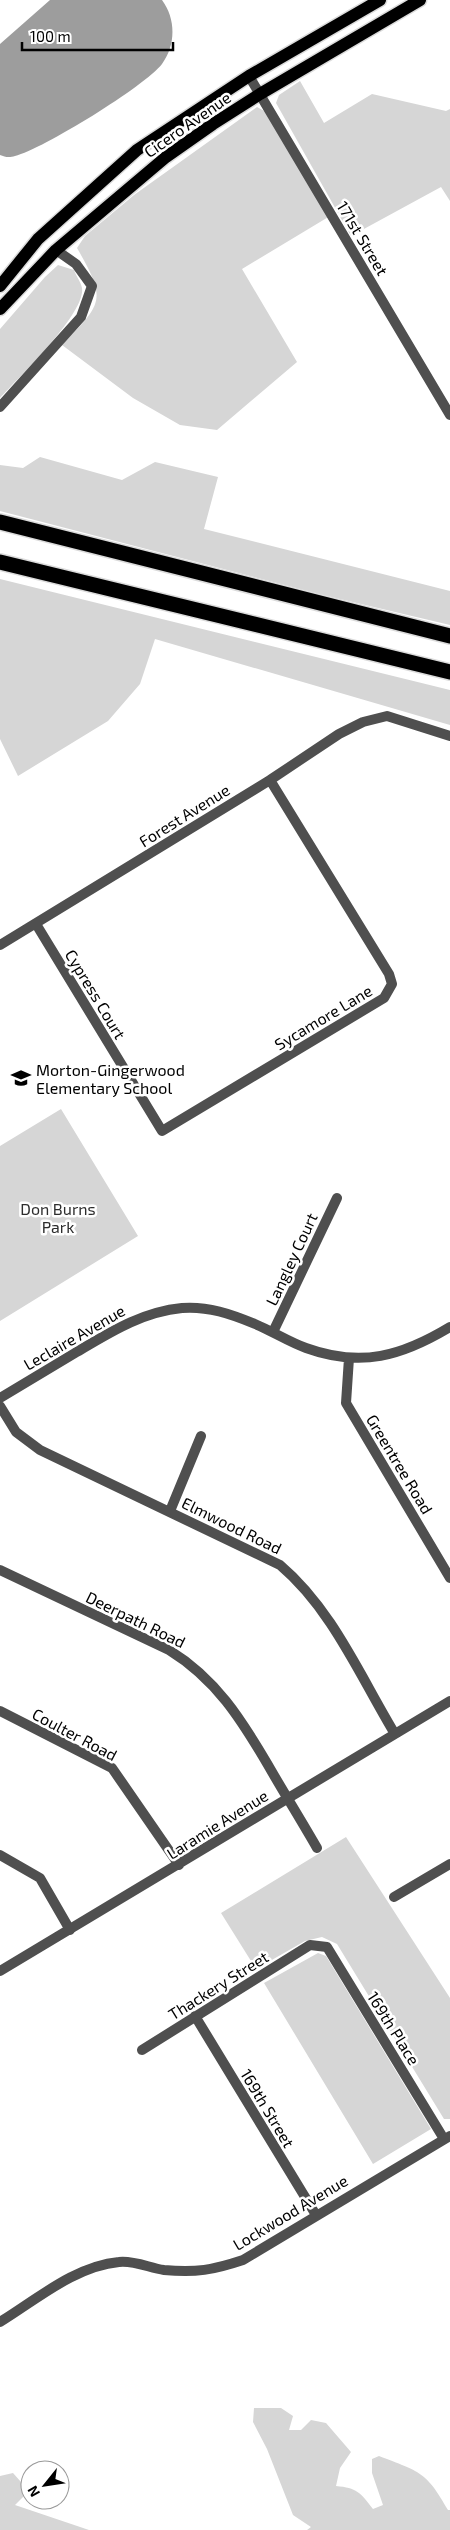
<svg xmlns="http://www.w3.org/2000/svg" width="450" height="2530" viewBox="0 0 450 2530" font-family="'Exo 2',sans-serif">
  <rect width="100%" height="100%" fill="#fff"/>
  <path fill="#d6d6d6" d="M 300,81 L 324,123 L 372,94 L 446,111 L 450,109 L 450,201 L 441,187 L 351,236 L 276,103 L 279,95 Z
    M 257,107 L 268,113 L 330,216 L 242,269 L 297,362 L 217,430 L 180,425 L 133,398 L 62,345 C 103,303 107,300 77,248 L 85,236 L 134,195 Z
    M 58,265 L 74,270 C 76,276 81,282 82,288 C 86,313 18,378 0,398 L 0,329 L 45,277 Z
    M 40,457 L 122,480 L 155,462 L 218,477 L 204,529 L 450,591 L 450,625 L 323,595 L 0,511 L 0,465 L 23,468 Z
    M 0,579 L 450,690 L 450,725 L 155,639 L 140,684 L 108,721 L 18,776 L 0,739 Z
    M 61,1109 L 138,1236 L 0,1321 L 0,1146 Z
    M 346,1837 L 450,1998 L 450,2119 L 444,2119 L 337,1944 L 322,1937 L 305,1941 L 256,1969 L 221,1913 Z
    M 318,1953 L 326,1956 L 431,2129 L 373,2164 L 264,1983 Z
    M 254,2408 L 281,2408 L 293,2416 L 289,2430 L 301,2430 L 311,2420 L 326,2423 L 351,2452 L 340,2468 L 336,2486 C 357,2488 360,2492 373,2509 L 383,2505 L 372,2473 L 372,2459 L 379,2456 C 420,2472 426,2471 448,2510 L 450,2510 L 450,2530 L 307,2530 L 311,2527 L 293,2515 L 267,2449 L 253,2422 Z
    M 13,2473 L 29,2491 L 15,2505 L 89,2530 L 0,2530 L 0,2476 Z"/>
  <path fill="#9d9d9d" d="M 50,0 L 162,0 C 176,19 176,45 162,64 C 145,86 43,149 15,156 C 9,158 5,157 0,155 L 0,44 Z"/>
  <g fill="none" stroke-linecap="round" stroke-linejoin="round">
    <defs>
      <path id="major" d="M 0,286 L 38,239 L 137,150 L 249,76 L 380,0
        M 0,309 L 56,250 L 166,157 L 213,124 L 260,94 L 420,0"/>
      <path id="highway" d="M 0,522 L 450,636
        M 0,562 L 450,672"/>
    </defs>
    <use href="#major" stroke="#dbdbdb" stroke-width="15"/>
    <use href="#highway" stroke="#dbdbdb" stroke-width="18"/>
    <path stroke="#4f4f4f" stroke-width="10" d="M 249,76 L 450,415
      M 0,407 L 81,317 L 92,286 L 76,264 L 56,250
      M 36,924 L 162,1131 L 384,998 L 392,984 L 389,974 L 270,780
      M 0,945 L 270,780 L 339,734 L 363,722 L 387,716 L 450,736
      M 273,1332 L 337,1198
      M 349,1358 L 346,1403 L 450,1578
      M 0,1398 C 25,1383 50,1368 75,1353 C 109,1333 141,1312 182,1308 C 208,1306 231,1314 255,1324 C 272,1331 289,1342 306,1348 C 361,1368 402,1356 450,1327
      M 0,1406 L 16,1432 L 40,1450 L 280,1565 C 332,1609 360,1676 395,1734
      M 170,1511 L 201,1436
      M 0,1570 L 169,1650 C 216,1679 241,1719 268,1765 C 284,1793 301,1820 317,1848
      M 0,1711 L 112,1768 L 179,1865
      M 0,1855 L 40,1878 L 70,1930
      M 394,1897 L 450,1864
      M 0,1971 L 450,1701
      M 195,2016 L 316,2215
      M 142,2050 L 310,1945 L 327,1947 L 444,2139
      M 0,2322 C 36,2300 75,2266 119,2262 C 133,2260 150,2268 164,2270 C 196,2273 213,2270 243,2260 L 450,2136"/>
    <use href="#major" stroke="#000" stroke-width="12"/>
    <use href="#highway" stroke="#000" stroke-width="15"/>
  </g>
  <defs>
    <symbol id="school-bare" viewBox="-9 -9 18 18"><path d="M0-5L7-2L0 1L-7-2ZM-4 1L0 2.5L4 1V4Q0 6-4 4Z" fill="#000" stroke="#fff" stroke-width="2.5" paint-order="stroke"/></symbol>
  </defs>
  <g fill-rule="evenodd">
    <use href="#school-bare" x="7" y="1064" width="28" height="28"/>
  </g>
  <g text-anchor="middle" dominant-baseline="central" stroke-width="5" stroke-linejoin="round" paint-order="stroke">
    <g font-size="16" fill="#000" stroke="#fff">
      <text transform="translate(187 124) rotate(-35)">Cicero Avenue</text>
      <text transform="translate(363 238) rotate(59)">171st Street</text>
      <text transform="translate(184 815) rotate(-32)">Forest Avenue</text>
      <text transform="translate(96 994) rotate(59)">Cypress Court</text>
      <text transform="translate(323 1017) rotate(-31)">Sycamore Lane</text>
      <text transform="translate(291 1259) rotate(-65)">Langley Court</text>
      <text transform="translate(74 1337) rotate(-30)">Leclaire Avenue</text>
      <text transform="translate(400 1464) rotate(59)">Greentree Road</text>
      <text transform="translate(232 1525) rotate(26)">Elmwood Road</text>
      <text transform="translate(136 1619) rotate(26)">Deerpath Road</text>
      <text transform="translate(75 1734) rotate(28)">Coulter Road</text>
      <text transform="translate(217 1824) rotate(-32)">Laramie Avenue</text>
      <text transform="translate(218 1985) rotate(-32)">Thackery Street</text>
      <text transform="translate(394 2028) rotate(58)">169th Place</text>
      <text transform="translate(268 2108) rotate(59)">169th Street</text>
      <text transform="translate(290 2212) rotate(-31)">Lockwood Avenue</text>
    </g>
    <g font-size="16" fill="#000" stroke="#fff" text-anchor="start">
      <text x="36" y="1069">Morton-Gingerwood<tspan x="36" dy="18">Elementary School</tspan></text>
    </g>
    <g font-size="16" fill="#2d2d2d" stroke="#fff">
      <text x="58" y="1208">Don Burns<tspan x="58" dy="18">Park</tspan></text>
    </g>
  </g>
  <g transform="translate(45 2485) rotate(240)"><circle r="24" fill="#ffffff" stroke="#999999"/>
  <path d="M0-4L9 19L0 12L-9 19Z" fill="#000000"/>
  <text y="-8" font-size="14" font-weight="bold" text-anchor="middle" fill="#000000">N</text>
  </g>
  <path d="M22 42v8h151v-8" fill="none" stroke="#000000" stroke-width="2.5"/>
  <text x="30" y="42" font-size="15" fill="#000000" stroke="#ffffff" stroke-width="4" paint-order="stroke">100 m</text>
</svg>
